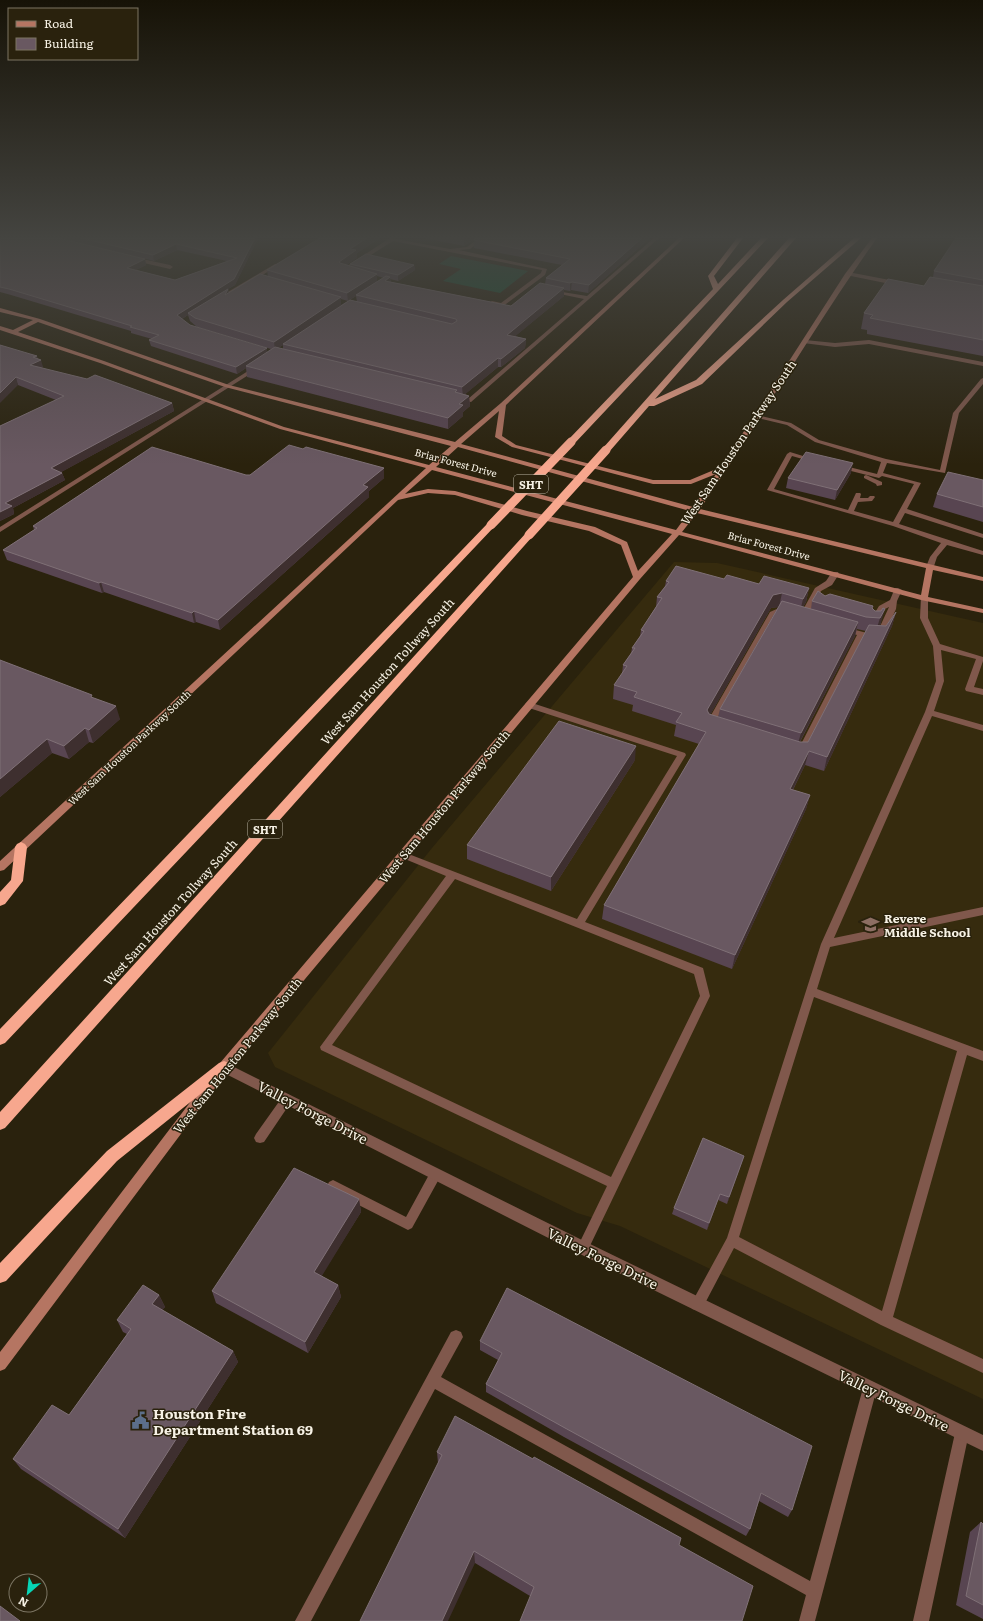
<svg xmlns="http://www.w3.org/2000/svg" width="983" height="1621" viewBox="0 0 983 1621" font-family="Literata,serif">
  <rect width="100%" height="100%" fill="#2a220d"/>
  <path fill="#362b0e" d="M 674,562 L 717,563 L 983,623 L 983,1399 L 620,1226 L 577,1213 L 275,1067 L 268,1053 L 432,848 Z"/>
  <path fill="#145334" d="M 451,256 L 528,271 L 500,293 L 443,281 L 461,269 L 439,264 Z"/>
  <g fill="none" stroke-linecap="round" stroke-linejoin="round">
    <path fill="#80584c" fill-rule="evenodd" d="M 390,238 L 450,249 L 467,247 L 479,238 L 484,238 L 470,249 L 459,250 L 547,269 L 545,275 L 502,307 L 489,303 L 492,301 L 501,303 L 541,273 L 542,270 L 393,241 L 347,270 L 348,272 L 341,270 Z
      M 654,238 L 659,238 L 471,402 L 456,399 L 456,397 L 468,399 L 584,299 L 550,292 L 550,290 L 587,296 Z
      M 275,264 L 279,265 L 221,300 L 216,299 Z
      M 805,340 L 835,343 L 869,340 L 983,362 L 983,366 L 869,344 L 835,347 L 803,343 L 803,341 Z
      M 256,366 L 259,368 L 258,369 L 0,532 L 0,527 Z
      M 983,378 L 983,384 L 959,413 L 945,473 L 887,463 L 883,473 L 921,483 L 907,509 L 983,534 L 983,538 L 905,513 L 899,524 L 983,551 L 983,555 L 947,545 L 937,557 L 933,569 L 927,569 L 926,567 L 930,557 L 941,543 L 893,526 L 767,490 L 787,454 L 790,452 L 816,460 L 813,462 L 792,456 L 774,489 L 848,510 L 856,493 L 860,493 L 861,494 L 860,498 L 868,498 L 870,496 L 874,496 L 875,497 L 872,501 L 858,502 L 854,511 L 893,522 L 914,484 L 882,476 L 879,478 L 839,468 L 839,466 L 841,465 L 877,474 L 881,462 L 815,442 L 787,425 L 754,417 L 757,415 L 791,423 L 819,440 L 886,459 L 940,470 L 953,413 L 981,379 Z
      M 866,475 L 882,482 L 882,485 L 877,486 L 876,484 L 864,478 L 864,476 Z
      M 832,572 L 838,572 L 839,574 L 832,585 L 821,591 L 806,619 L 800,619 L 799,617 L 815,588 L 826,581 Z
      M 895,588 L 898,588 L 902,590 L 897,601 L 896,609 L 884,635 L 883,637 L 876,638 L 863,637 L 805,752 L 801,755 L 798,754 L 797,752 L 857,635 L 840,629 L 844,627 L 867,633 L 877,633 L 889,607 L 885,609 L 877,623 L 871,623 L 870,621 L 879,606 L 890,600 Z
      M 921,596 L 927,596 L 928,598 L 928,618 L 940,644 L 983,657 L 983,661 L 974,687 L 983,689 L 983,695 L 966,691 L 965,689 L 976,659 L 941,650 L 944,681 L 934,711 L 983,725 L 983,731 L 932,716 L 834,938 L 983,907 L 983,915 L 830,947 L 817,989 L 983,1051 L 983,1061 L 967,1055 L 893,1317 L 983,1359 L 983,1373 L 881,1325 L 734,1248 L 702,1309 L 697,1310 L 692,1309 L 691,1304 L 727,1238 L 821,944 L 925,712 L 936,681 L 933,646 L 920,618 ZM 814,997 L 957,1051 L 882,1311 L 739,1237 Z
      M 779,608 L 791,613 L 787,615 L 779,613 L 777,613 L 714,724 L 715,726 L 711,729 L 708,728 L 706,724 L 770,612 Z
      M 529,702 L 685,753 L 686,755 L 585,922 L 703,968 L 710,996 L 587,1252 L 583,1254 L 579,1252 L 577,1248 L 607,1186 L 321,1050 L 320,1047 L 446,876 L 400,857 L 398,855 L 400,853 L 406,853 L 577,919 L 677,756 L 526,707 L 525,705 L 526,703 ZM 455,879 L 694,974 L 700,996 L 611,1177 L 332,1045 Z
      M 287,1094 L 291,1096 L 293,1099 L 291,1102 L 264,1142 L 260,1143 L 256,1142 L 254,1138 L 256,1134 L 283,1096 Z
      M 435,1170 L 439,1171 L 441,1175 L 439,1179 L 412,1228 L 408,1230 L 329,1190 L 327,1186 L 329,1182 L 333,1180 L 337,1182 L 406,1217 L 431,1171 Z
      M 456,1330 L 461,1332 L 463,1337 L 441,1377 L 810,1581 L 863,1388 L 865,1383 L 870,1381 L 875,1383 L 877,1388 L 815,1621 L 799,1621 L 806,1595 L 435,1389 L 311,1621 L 295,1621 L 451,1332 Z
      M 962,1426 L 967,1428 L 969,1433 L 929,1621 L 913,1621 L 955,1433 L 957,1428 Z"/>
    <path fill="#80584c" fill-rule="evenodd" d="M 133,257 L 170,265 L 173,267 L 170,269 L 131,260 L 130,259 Z
      M 848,272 L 900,282 L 903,284 L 900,286 L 846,275 L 846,273 Z
      M 224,1062 L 588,1243 L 983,1435 L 983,1451 L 578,1253 L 220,1071 L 218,1067 L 220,1063 Z"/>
    <path fill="#b57562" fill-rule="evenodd" d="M 679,238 L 684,238 L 506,405 L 502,436 L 516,445 L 653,480 L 690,480 L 721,467 L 845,274 L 872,238 L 877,238 C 814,326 761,420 700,509 L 983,577 L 983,581 L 933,570 L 928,597 L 983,609 L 983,613 L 921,600 L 679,535 L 640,579 L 228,1071 L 5,1369 L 0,1371 L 0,1352 L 220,1063 L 633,577 L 621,545 L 589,531 L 522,515 L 455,495 L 428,493 L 398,500 L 4,870 L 0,871 L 0,861 L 426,468 L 280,429 L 100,363 L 0,330 L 0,326 L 13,330 L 33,320 L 0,312 L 0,308 L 40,319 L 229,385 L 455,442 L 501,403 ZM 38,322 L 225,387 L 451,446 L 429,465 L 284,427 L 104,361 L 18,332 ZM 499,411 L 495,437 L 512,447 L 653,484 L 691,484 L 716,474 L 693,507 L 461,444 ZM 458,447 L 690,511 L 676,530 L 436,467 ZM 432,470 L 672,534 L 638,571 L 627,542 L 595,527 L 527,511 L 455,491 L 428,489 L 405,494 ZM 697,513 L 926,568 L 921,595 L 682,532 Z"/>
    <path fill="#f7a78e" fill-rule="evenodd" d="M 737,238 L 743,238 L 714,276 L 718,284 L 761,238 L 768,238 L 574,444 L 568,444 L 567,442 L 568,440 L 713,289 L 708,276 Z
      M 789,238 L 796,238 L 655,399 L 696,380 L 783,300 L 854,238 L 861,238 L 787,302 L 702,384 L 654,406 L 649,406 L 609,452 L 603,452 L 602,450 L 603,448 Z
      M 491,522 L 494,523 L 496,525 L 494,527 L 5,1043 L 0,1045 L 0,1029 L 488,523 Z
      M 529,532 L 532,533 L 534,535 L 532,537 L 5,1128 L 0,1130 L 0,1112 L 526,533 Z
      M 21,842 L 25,844 L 27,847 L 23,881 L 5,904 L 0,906 L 0,892 L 11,880 L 15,847 L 17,844 Z
      M 224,1061 L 229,1063 L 231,1067 L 229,1071 L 117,1161 L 6,1281 L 0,1283 L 0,1263 L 107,1151 L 219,1063 Z"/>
    <path stroke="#f7a78e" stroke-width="9" d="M 491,525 L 571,442
      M 529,535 L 606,450"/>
  </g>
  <path fill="#584551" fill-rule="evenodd" d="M 0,238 L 145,259 L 146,265 L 136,270 L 175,280 L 227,261 L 177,250 L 154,261 L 59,238 L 258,238 L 235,285 L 228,289 L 229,293 L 268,277 L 267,270 L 320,238 L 380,238 L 357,253 L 357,258 L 346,265 L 350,266 L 350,264 L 414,265 L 415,270 L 398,281 L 390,279 L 391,282 L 511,306 L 545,284 L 546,278 L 562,265 L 474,248 L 474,240 L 476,238 L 650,238 L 588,293 L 571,290 L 570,291 L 564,290 L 564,296 L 515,336 L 526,339 L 525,348 L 501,367 L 498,367 L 465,394 L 469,396 L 470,406 L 463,412 L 463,416 L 448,429 L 247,377 L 246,368 L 237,374 L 151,346 L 149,340 L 152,339 L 131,333 L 131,331 L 11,295 L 0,292 ZM 377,276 L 384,278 L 377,282 ZM 356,296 L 357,302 L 348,301 ZM 341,299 L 348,301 L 341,305 ZM 188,315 L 190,321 L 197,327 L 271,349 L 267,352 L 190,325 L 182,319 ZM 283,345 L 283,349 L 278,348 Z
    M 424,238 L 476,238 L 464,246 Z
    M 983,238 L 983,356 L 867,334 L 867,330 L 861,329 L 864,313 L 924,286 L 933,277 L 934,271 Z
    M 0,345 L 38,359 L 43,367 L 41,368 L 172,403 L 174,411 L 61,472 L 62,473 L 65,480 L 13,508 L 14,514 L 0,521 L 0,426 L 56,400 L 18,385 Z
    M 303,449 L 384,468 L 384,478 L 369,491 L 369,497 L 220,630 L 196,622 L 194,623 L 104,592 L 102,593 L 7,560 L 3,550 L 34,530 L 33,526 L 250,475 Z
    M 851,473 L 835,500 L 786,488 L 788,478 Z
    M 983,480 L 983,522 L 933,507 L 937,494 Z
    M 724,579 L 759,584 L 809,588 L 806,602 L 803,607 L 811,609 L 812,601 L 825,596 L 872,608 L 875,611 L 881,611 L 881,623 L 880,625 L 886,626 L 896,612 L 892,626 L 824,771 L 805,765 L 793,790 L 810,795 L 806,809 L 732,969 L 602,919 L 604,905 L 699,744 L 674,736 L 676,725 L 632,711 L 633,705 L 613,699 L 614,685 L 622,674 L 623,665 L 631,653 L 632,648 L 640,636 L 641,630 L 656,607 L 657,597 L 665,586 L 666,581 ZM 778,607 L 720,709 L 718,717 L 710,715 L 771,608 ZM 857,629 L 866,631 L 808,742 L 800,742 L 855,636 Z
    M 0,660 L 93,698 L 120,719 L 93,743 L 89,742 L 69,759 L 52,753 L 0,797 Z
    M 635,760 L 551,891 L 467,859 L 467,845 Z
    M 744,1156 L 727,1204 L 718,1200 L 707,1230 L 672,1214 L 674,1208 Z
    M 359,1199 L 361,1212 L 321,1276 L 338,1285 L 341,1297 L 308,1353 L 216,1303 L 212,1291 Z
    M 159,1295 L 165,1307 L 162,1310 L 233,1351 L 238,1362 L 125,1538 L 21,1469 L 13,1459 L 69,1415 L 127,1334 L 123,1332 L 117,1320 Z
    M 480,1341 L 792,1510 L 788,1517 L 759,1501 L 750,1529 L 746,1536 L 564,1437 L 486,1392 L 486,1384 L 498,1360 L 480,1350 Z
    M 437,1452 L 533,1459 L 681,1538 L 530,1596 L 475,1563 L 438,1463 Z
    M 981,1522 L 983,1524 L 983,1619 L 956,1605 L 970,1532 Z"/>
  <path fill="#3e2f2f" d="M 255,238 L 258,238 L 235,285 L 228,289 L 229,297 L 188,313 L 188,315 L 178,321 L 177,315 L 234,279 Z
    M 367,238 L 380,238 L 357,253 L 357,258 L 340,270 L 339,262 L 350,249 Z
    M 464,238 L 476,238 L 464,246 Z
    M 642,238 L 650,238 L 588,293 L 589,285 Z
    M 176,244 L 177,250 L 154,261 L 153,255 Z
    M 145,259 L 146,265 L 128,274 L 127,268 Z
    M 414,265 L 415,270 L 398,281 L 398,275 Z
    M 377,274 L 377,282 L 356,295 L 356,296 L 348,301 L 347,293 Z
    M 390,277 L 391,286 L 385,281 Z
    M 572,282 L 571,290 L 570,291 L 570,283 Z
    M 564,288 L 564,296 L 507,343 L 507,335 Z
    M 341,297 L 341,306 L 283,344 L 283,345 L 275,350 L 274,342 Z
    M 526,339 L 525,348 L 501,367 L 501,359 Z
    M 267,348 L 267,354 L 246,366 L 246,368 L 237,374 L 236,367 Z
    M 37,356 L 39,361 L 41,360 L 43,367 L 32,373 L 30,365 L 33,357 Z
    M 498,358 L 498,367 L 463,396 L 462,387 Z
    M 16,377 L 18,385 L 0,403 L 0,393 Z
    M 469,396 L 470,406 L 463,412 L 463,416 L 448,429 L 448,418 L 459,404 Z
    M 172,403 L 174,411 L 54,476 L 51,468 Z
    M 853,463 L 851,473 L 835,500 L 837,490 Z
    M 384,468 L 384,478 L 369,491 L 369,497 L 220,630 L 218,620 L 363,485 Z
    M 62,473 L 65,480 L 13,508 L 14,514 L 0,521 L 0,512 L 5,503 Z
    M 101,582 L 104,592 L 102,593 L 99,583 Z
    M 809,588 L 806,602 L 800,612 L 803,599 Z
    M 782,593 L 779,607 L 771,608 L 705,724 L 707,710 L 773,595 Z
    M 885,609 L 881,623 L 876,631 L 880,618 Z
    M 194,611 L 196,622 L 194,623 L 192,613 Z
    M 896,612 L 892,626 L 824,771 L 827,757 Z
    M 858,622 L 855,636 L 797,747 L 801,733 Z
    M 116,706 L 120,719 L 93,743 L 89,730 Z
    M 85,728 L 89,742 L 69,759 L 64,746 Z
    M 47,739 L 52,753 L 0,797 L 0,779 Z
    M 636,746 L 635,760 L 551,891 L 551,877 Z
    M 809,751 L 805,765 L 786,803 L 790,789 Z
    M 810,795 L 806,809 L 732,969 L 735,955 Z
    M 744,1156 L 742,1163 L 727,1204 L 729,1197 Z
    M 720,1194 L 718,1200 L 707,1230 L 709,1223 Z
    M 359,1199 L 361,1212 L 317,1284 L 314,1272 Z
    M 338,1285 L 341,1297 L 308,1353 L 305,1342 Z
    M 159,1295 L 165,1307 L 158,1316 L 152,1304 Z
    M 233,1351 L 238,1362 L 125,1538 L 118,1529 Z
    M 474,1551 L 475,1563 L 448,1621 L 442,1621 Z"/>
  <path fill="#695861" stroke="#7f7076" d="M 0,238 L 58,238 L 145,259 L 127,268 L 175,280 L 237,258 L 176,244 L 153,255 L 81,238 L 255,238 L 234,279 L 177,315 L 190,325 L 267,348 L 236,367 L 149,340 L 159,335 L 130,327 L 132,326 L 9,289 L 0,287 Z
    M 320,238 L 367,238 L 350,249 L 356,250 L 339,262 L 340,263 L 377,274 L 347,293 L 267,270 Z
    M 476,238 L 557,238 L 564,240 L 566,238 L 642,238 L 589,285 L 572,282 L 570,283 L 546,278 L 570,259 L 474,240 Z
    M 956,238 L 983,238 L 983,280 L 934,271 Z
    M 366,254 L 414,265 L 398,275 L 350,264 Z
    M 260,274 L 341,297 L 274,342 L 195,318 L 188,313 L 228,289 L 225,295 Z
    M 386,276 L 390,277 L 385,281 L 511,306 L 540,283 L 564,288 L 507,335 L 526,339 L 501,359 L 498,358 L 462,387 L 283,344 L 350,300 L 452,324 L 457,321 L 456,319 L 356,295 Z
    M 930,277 L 983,286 L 983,340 L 870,318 L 873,315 L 864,313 L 888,279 L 924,286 Z
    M 0,345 L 37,356 L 33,357 L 41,360 L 30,365 L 87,379 L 95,375 L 172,403 L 51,468 L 62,473 L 5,503 L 12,506 L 0,512 L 0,426 L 64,396 L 16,377 L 0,393 Z
    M 275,347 L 457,390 L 455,392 L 469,396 L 459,404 L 463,405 L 448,418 L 246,366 Z
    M 289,445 L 303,449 L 306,447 L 384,468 L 363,485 L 368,487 L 218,620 L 194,611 L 192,613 L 101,582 L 99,583 L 3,550 L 37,528 L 33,526 L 152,447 L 246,475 L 250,475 Z
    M 806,452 L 853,463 L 837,490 L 788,478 Z
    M 948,472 L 983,480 L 983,507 L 937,494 Z
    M 676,566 L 724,579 L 727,575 L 759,584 L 764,576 L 809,588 L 803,599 L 782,593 L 773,595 L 707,710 L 709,714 L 800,742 L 808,742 L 869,625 L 886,626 L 896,612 L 827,757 L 809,751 L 790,789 L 810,795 L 735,955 L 604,905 L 706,732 L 676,722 L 682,713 L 634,697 L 637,692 L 614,685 L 627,666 L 623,665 L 635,648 L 632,648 L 644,631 L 641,630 L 662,598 L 657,597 L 669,582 L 666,581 Z
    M 818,591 L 825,596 L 830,594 L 873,606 L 872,608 L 875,611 L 881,611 L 883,608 L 885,609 L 880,618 L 866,617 L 812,601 Z
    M 782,601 L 858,622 L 801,733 L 720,709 Z
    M 0,660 L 92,695 L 91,697 L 116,706 L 89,730 L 85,728 L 64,746 L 47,739 L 0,779 Z
    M 559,721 L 636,746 L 551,877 L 467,845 Z
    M 703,1138 L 744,1156 L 729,1197 L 720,1194 L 709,1223 L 674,1208 Z
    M 294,1168 L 359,1199 L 314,1272 L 338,1285 L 305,1342 L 212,1291 Z
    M 143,1285 L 159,1295 L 152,1304 L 233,1351 L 118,1529 L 13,1459 L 52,1405 L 69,1415 L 131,1329 L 117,1320 Z
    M 507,1288 L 812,1446 L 792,1510 L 761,1493 L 750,1529 L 565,1428 L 486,1384 L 502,1353 L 480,1341 Z
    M 455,1416 L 533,1459 L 534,1457 L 681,1538 L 679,1545 L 753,1586 L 742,1621 L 520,1621 L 534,1587 L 474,1551 L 442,1621 L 360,1621 L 442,1455 L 437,1452 Z
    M 981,1522 L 983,1524 L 983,1605 L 966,1596 Z
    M 0,1606 L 20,1621 L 0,1621 Z"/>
  <linearGradient id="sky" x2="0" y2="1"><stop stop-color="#171307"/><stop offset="0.51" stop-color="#444440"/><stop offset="1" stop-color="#444440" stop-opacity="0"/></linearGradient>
  <rect width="983" height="465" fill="url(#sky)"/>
  <defs>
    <symbol id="school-bare" viewBox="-9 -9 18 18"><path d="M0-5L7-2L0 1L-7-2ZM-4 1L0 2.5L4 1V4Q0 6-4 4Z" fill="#8d6e63" stroke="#2a220d" stroke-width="2.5" paint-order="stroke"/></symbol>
    <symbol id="civic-bare" viewBox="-9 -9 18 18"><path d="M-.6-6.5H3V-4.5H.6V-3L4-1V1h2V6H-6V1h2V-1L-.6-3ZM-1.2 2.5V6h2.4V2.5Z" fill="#5c6f8a" stroke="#2a220d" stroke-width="2.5" paint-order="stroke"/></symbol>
  </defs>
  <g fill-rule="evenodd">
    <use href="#school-bare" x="858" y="912" width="25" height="25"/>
    <use href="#civic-bare" x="128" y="1408" width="25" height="25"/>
  </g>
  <g text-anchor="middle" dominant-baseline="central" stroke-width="3" stroke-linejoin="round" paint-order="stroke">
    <g font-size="10" fill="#f7f2e5" stroke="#2a220d">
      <text transform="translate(456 462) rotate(15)">Briar Forest Drive</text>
      <text transform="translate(769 545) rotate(15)">Briar Forest Drive</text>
      <text transform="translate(129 747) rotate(-43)">West Sam Houston Parkway South</text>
    </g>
    <g fill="#2a220d" stroke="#bab4a4" stroke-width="1">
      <rect x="514" y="475" width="34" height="18" rx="3"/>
      <rect x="248" y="820" width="34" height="18" rx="3"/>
    </g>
    <g font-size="11" font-weight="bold" fill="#f7f2e5">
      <text x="531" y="484">SHT</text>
      <text x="265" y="829">SHT</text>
    </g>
    <g font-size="12" fill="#f7f2e5" stroke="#2a220d">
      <text transform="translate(738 442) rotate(-56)">West Sam Houston Parkway South</text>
      <text transform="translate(387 671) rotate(-48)">West Sam Houston Tollway South</text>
      <text transform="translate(444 806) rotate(-50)">West Sam Houston Parkway South</text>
      <text transform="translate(170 912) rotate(-48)">West Sam Houston Tollway South</text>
      <text transform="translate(237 1055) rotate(-51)">West Sam Houston Parkway South</text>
    </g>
    <g font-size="12" font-weight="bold" fill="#f7f2e5" stroke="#2a220d" text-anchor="start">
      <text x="884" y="918">Revere<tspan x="884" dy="14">Middle School</tspan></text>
    </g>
    <g font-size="14" fill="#f7f2e5" stroke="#2a220d">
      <text transform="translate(313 1112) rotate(27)">Valley Forge Drive</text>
      <text transform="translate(603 1258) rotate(26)">Valley Forge Drive</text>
      <text transform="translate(894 1400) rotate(26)">Valley Forge Drive</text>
    </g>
    <g font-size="14" font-weight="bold" fill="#f7f2e5" stroke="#2a220d" text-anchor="start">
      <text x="153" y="1413">Houston Fire<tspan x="153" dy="16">Department Station 69</tspan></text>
    </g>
  </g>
  <rect x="8" y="8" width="130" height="52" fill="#2a220d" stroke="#7c7563"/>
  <rect x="16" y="21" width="20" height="6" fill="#b57562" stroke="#7c7563"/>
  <text x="44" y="28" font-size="12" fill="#f7f2e5">Road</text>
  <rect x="16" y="38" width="20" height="12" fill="#695861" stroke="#7c7563"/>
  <text x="44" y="48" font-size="12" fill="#f7f2e5">Building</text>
  <g transform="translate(28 1593) rotate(208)"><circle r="19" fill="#2a220d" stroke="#7c7563"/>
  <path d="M0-3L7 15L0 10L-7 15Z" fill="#07d5b6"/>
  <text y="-6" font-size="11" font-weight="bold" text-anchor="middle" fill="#f7f2e5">N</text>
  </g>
</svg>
